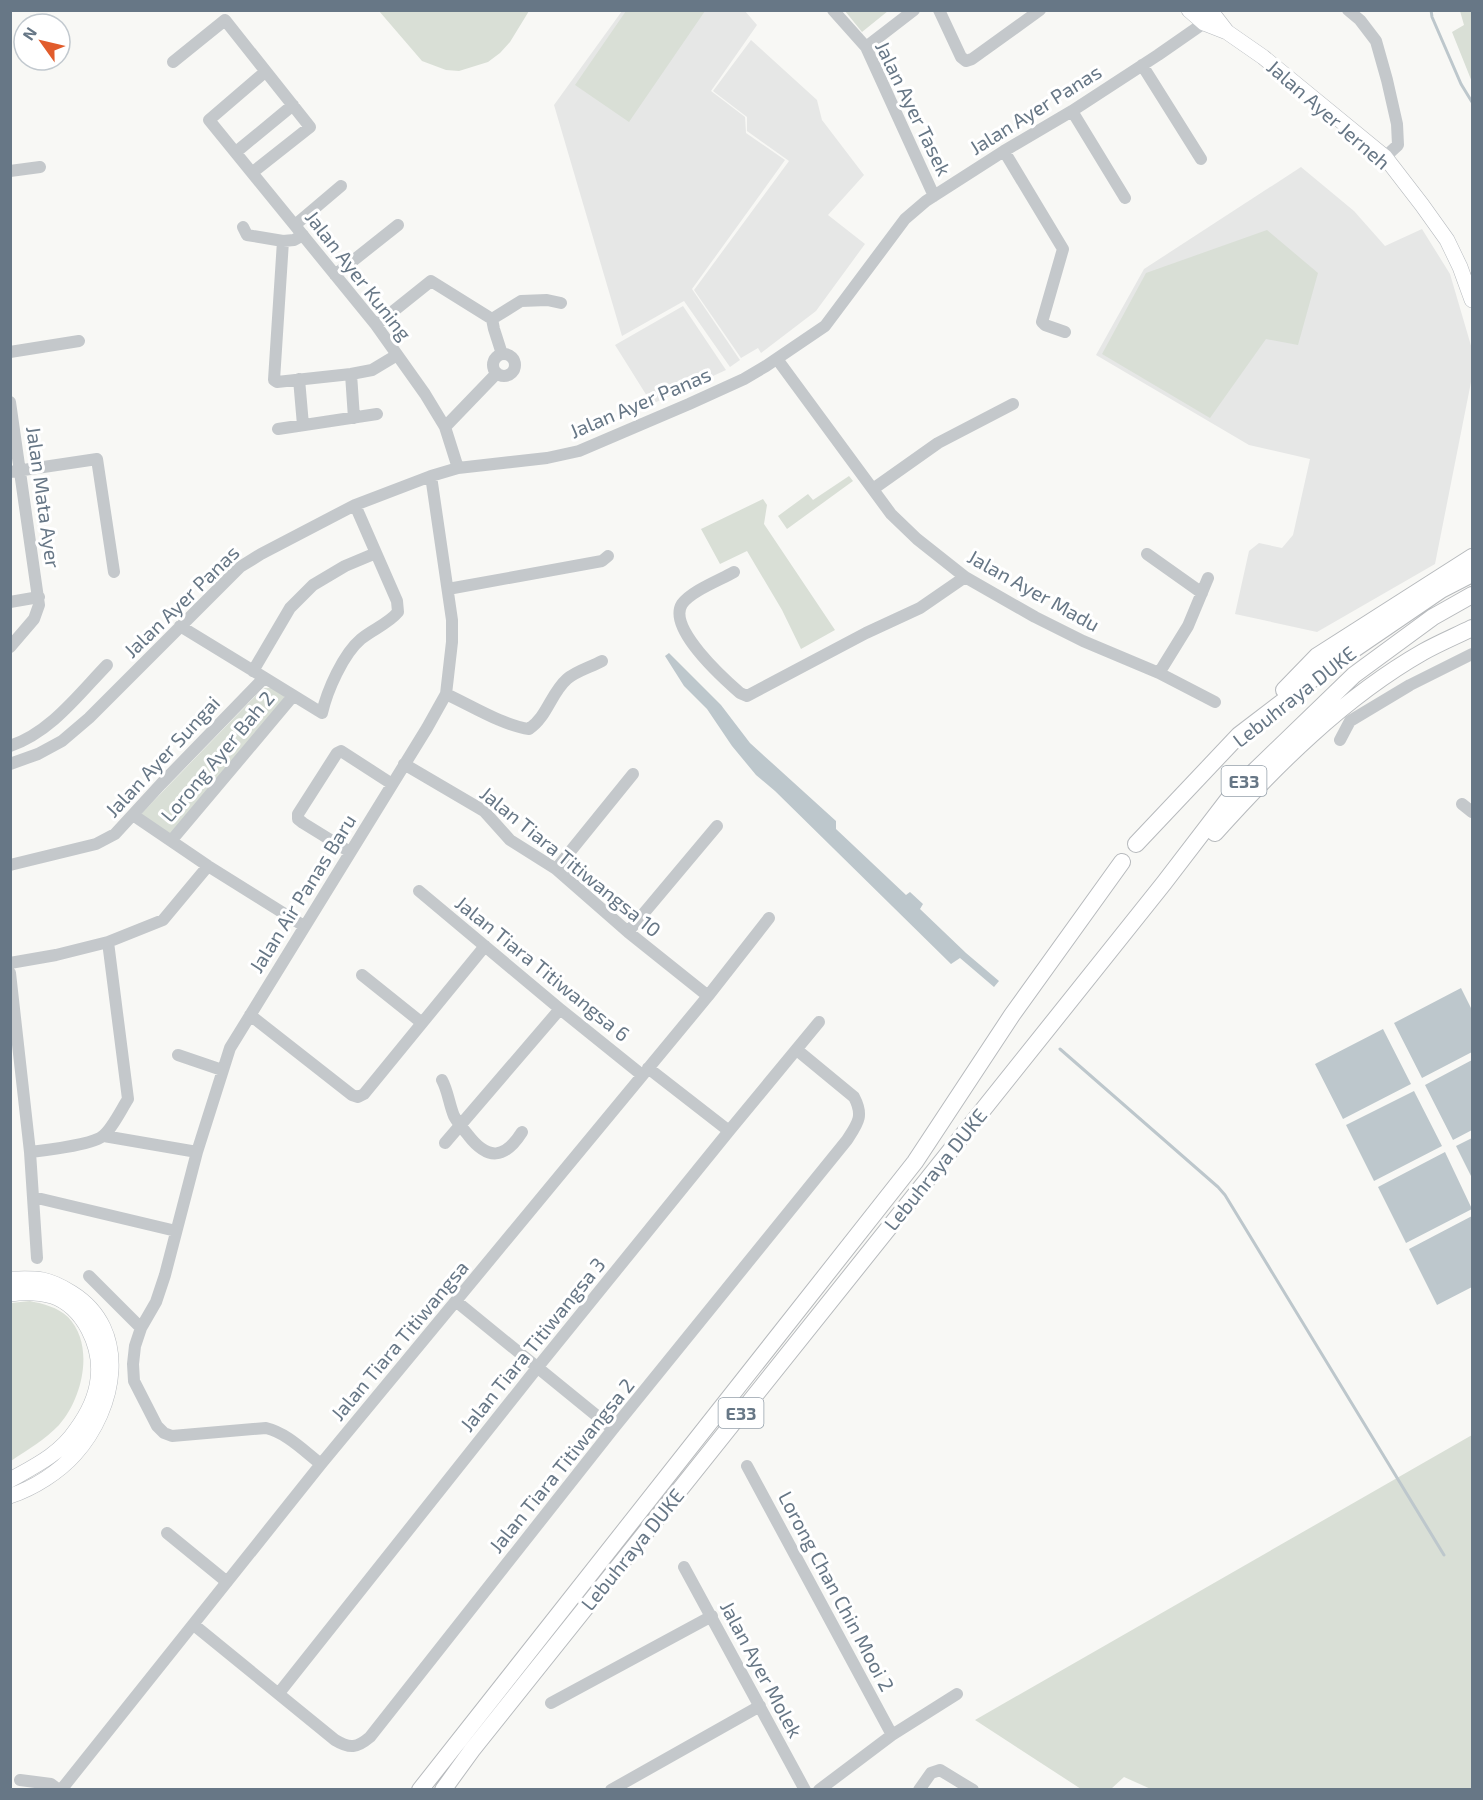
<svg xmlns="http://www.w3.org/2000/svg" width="1483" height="1800" viewBox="0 0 1483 1800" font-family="'Exo 2',sans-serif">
  <rect width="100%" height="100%" fill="#f8f8f5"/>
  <path fill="#e6e7e6" d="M 622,11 L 745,11 L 757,25 L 711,91 L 745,117 L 746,133 L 785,160 L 692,289 L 740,360 L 730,367 L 684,301 L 622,336 L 554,105 Z
    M 751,40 L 817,100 L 822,120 L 864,175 L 828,215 L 865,244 L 816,311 L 761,353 L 758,348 L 741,358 L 694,290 L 789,161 L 747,131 L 747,117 L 713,91 Z
    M 1301,167 L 1354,211 L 1385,246 L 1422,229 L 1450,274 L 1472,349 L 1472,377 L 1435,564 L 1317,632 L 1235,614 L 1249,551 L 1259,543 L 1282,548 L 1293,535 L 1310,459 L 1249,445 L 1096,355 L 1144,269 Z
    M 683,306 L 726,370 L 652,404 L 615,345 Z"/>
  <path fill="#d9dfd6" d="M 379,11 L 529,11 L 510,42 L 500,53 L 488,62 L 459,71 L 446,70 L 422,61 Z
    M 626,11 L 705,11 L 629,122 L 575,85 Z
    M 845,11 L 845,10 L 888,11 L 862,32 Z
    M 1460,11 L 1472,11 L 1472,82 L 1452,32 L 1464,25 Z
    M 1267,230 L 1318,273 L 1298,345 L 1266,339 L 1210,418 L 1102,354 L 1146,273 Z
    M 849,476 L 853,481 L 787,529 L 778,516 L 808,494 L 813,500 Z
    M 763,499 L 767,505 L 764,524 L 835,630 L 801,649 L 782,610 L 747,551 L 720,564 L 701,529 Z
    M 265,688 L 271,688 L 284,695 L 284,700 L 170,835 L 141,814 L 260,691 Z
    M 30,1301 C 44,1304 57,1307 68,1317 C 95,1345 83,1398 59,1425 C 46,1439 27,1450 11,1461 L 11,1303 Z
    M 1472,1435 L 1472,1789 L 1153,1790 L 1124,1777 L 1111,1789 L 1081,1789 L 975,1720 Z"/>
  <path fill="#bdc7cc" d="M 669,653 L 721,705 L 750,743 L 836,821 L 836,829 L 906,895 L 910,892 L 923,904 L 920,909 L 966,953 L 999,981 L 994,987 L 960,958 L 951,964 L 775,791 L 756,775 L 732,746 L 707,709 L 684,686 L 665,656 Z
    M 1461,988 L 1472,1010 L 1472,1052 L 1422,1078 L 1394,1023 Z
    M 1383,1029 L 1411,1084 L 1343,1119 L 1315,1064 Z
    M 1472,1060 L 1472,1130 L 1453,1140 L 1425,1085 Z
    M 1414,1091 L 1442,1146 L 1374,1181 L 1346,1125 Z
    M 1472,1138 L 1472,1178 L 1456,1146 Z
    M 1445,1152 L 1472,1209 L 1406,1243 L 1378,1187 Z
    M 1472,1216 L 1472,1287 L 1437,1305 L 1409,1249 Z"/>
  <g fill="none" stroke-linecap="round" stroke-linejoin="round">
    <path stroke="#bdc7cc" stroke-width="3" d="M 1431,10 L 1432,17 L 1461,84 L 1472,102
      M 1060,1049 L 1218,1187 L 1225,1195 L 1444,1555"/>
    <defs>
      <path id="major" d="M 1189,10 L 1204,23 L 1227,32 L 1263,57 L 1385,157 L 1422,205 L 1447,240 L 1460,267 L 1472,300
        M 1210,10 L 1227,32
        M 10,1279 C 21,1279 32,1278 43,1280 C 53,1282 64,1288 72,1293 C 131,1330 116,1408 75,1454 C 59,1472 34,1488 10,1496
        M 10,1294 C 24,1292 38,1292 52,1296 C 84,1307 102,1347 98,1379 C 96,1398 87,1415 76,1430 C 60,1454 35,1466 10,1480"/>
      <path id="highway" d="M 1284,690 L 1317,656 L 1472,557
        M 1215,833 C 1275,766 1344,697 1423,652 C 1439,643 1456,636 1472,628
        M 1136,844 L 1239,735 L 1331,665 L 1441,590 L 1472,574
        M 420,1790 L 915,1162 L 1012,1015 L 1122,862
        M 443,1790 L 472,1750 L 1164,883 L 1236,789 L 1354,675 L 1433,617 L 1472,595"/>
    </defs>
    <use href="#major" stroke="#b7bbbf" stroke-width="16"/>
    <use href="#highway" stroke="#b7babd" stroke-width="18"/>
    <path stroke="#c4c8cb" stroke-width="12" d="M 833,10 L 866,47 L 934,196
      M 939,10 L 961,57 L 966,61 L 972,59 L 1040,10
      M 1348,10 L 1360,20 L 1376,41 L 1387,80 L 1397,124 L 1398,145 L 1385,157
      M 866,47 L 914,10
      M 173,62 L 225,20 L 310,127 L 253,172
      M 1142,65 L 1201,159
      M 265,72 L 209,120 L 376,325 L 425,394 L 445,427 L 458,468
      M 1072,111 L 1125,198
      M 1004,151 L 1063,249 L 1042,322 L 1045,325 L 1065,332
      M 236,152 L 293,105
      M 10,171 L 40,167
      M 295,225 L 341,186
      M 243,227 L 247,235 L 283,241 L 294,240 L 303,235
      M 283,241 L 274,380 L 277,382 L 351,374 L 372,370 L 397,355
      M 335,275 L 398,225
      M 376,325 L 431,281 L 492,319
      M 10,352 L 79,341
      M 502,354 L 494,329 L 492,319 L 521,301 L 547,300 L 561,303
      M493 365a11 11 0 1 1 22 0a11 11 0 1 1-22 0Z
      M 777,359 L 891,514 L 917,539 L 965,577 L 1035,617 L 1083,641 L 1159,673 L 1215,702
      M 351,374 L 354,418
      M 299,379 L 303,425
      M 10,402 L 39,605 L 34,619 L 10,647
      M 445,427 L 497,373
      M 278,429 L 377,414
      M 10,472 L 97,459 L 114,572
      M 873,489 L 938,443 L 1013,404
      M 1147,554 L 1202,593
      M 734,572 C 720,580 691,591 682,604 C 667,628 724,679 740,693 L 747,696 L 866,633 L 920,608 L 965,577
      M 448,589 L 602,561 L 608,556
      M 10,602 L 39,597
      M 180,626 L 322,713 C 327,691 343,654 361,639 C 373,629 388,624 398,612 L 397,601 L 355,505
      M 253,671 L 290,608 L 313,585 L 345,566 L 376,553
      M 1159,673 L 1188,626 L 1208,578
      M 446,694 C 470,705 504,726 529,729 C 547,717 551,693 567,679 C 576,671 591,667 602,661
      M 1340,740 L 1350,721 L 1410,685 L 1472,654
      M 10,746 C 50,733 79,694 107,665
      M 10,764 L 38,754 L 62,741 L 89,718 L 240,567 L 261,554 L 355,505 L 431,476 L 458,468 L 547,458 L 579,451 L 689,404 L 744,379 L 766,366 L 825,326 L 905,219 L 926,201 L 1004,151 L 1072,111 L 1158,55 L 1204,23 L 1208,18
      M 404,764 L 484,811 L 510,840 L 556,869 L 628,932 L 708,996
      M 1462,804 L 1472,812
      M 133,815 L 208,866 L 304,926
      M 171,841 L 293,696
      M 350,852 L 303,823 L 298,819 L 298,814 L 337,753 L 341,751 L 392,784
      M 10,865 L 96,844 L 115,834 L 161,784 L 264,678
      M 556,869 L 633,774
      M 419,891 L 560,1009 L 642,1075
      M 628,932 L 717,826
      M 10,963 L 56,955 L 108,942 L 163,920 L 208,866
      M 10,973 L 30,1152 L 37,1258
      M 362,975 L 422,1023
      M 250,1015 L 352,1095 L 358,1097 L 364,1094 L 485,946
      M 178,1055 L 222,1070
      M 648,1068 L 729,1131
      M 442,1080 C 448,1091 449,1104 454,1116 C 457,1122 463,1129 468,1135 C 488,1161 505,1159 522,1132
      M 104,1136 L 197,1152
      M 445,1143 L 560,1009
      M 30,1152 C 46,1150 94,1145 104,1135 C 113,1127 121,1110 128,1099 L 108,942
      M 33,1197 L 176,1231
      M 89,1276 L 141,1328
      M 457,1302 L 613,1429
      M 321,1464 C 304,1451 287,1433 266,1428 L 172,1436 L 164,1433 L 157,1426 L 134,1381 L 133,1364 L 135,1346 L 141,1328 L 156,1302 L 165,1275 L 197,1152 L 230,1048 L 427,728 L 446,694 L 452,642 L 452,620 L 431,476
      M 747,1466 L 892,1735
      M 167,1533 L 227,1582
      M 684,1567 L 805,1790
      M 194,1625 L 335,1740 C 350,1749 357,1748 370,1737 L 613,1429 L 847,1140 C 858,1123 864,1116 854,1097 L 797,1050
      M 279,1693 L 537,1368 L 729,1131 L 819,1022
      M 551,1703 L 712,1616
      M 20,1780 L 51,1784 L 59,1790
      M 61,1790 L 321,1464 L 708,996 L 769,918
      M 611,1790 L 760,1706
      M 819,1790 L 892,1735 L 957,1694
      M 919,1790 L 931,1773 L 940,1770 L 973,1790"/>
    <use href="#major" stroke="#fff" stroke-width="15"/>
    <use href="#highway" stroke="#fff" stroke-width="16"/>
  </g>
  <g text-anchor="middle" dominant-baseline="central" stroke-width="6" stroke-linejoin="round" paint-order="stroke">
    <g fill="#fff" stroke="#95a0aa" stroke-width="1.5">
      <rect x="1221.5" y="766" width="45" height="30" rx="4.5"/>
      <rect x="718.5" y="1398" width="45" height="30" rx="4.5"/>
    </g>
    <g font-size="18" font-weight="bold" fill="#677786">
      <text x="1244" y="781">E33</text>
      <text x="741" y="1413">E33</text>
    </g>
    <g font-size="20" fill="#677786" stroke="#fff">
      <text transform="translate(914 108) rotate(64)">Jalan Ayer Tasek</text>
      <text transform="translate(1035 109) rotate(-32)">Jalan Ayer Panas</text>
      <text transform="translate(1329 114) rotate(41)">Jalan Ayer Jerneh</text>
      <text transform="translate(359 275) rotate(52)">Jalan Ayer Kuning</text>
      <text transform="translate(640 402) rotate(-23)">Jalan Ayer Panas</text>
      <text transform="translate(44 497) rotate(82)">Jalan Mata Ayer</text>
      <text transform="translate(1034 590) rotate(29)">Jalan Ayer Madu</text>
      <text transform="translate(181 601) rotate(-44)">Jalan Ayer Panas</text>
      <text transform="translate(1294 696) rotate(-38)">Lebuhraya DUKE</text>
      <text transform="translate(162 756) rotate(-47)">Jalan Ayer Sungai</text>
      <text transform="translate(217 756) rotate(-50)">Lorong Ayer Bah 2</text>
      <text transform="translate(571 861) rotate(39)">Jalan Tiara Titiwangsa 10</text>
      <text transform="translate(302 893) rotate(-58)">Jalan Air Panas Baru</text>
      <text transform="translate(543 968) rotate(39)">Jalan Tiara Titiwangsa 6</text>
      <text transform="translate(935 1169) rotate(-51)">Lebuhraya DUKE</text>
      <text transform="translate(399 1340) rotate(-50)">Jalan Tiara Titiwangsa</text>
      <text transform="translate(532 1344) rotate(-51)">Jalan Tiara Titiwangsa 3</text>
      <text transform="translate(561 1465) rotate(-51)">Jalan Tiara Titiwangsa 2</text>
      <text transform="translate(632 1549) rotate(-51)">Lebuhraya DUKE</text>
      <text transform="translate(837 1591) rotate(62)">Lorong Chan Chin Mooi 2</text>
      <text transform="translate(762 1669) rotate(62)">Jalan Ayer Molek</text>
    </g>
  </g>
  <rect width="1483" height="1800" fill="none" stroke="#677786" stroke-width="24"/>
  <g transform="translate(42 42) rotate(304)"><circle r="28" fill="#ffffff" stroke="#c2c9cf" stroke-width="1.5"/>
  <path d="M0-4.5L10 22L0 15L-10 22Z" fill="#e15c2c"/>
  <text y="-9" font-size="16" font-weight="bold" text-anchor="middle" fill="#677786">N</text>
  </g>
</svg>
